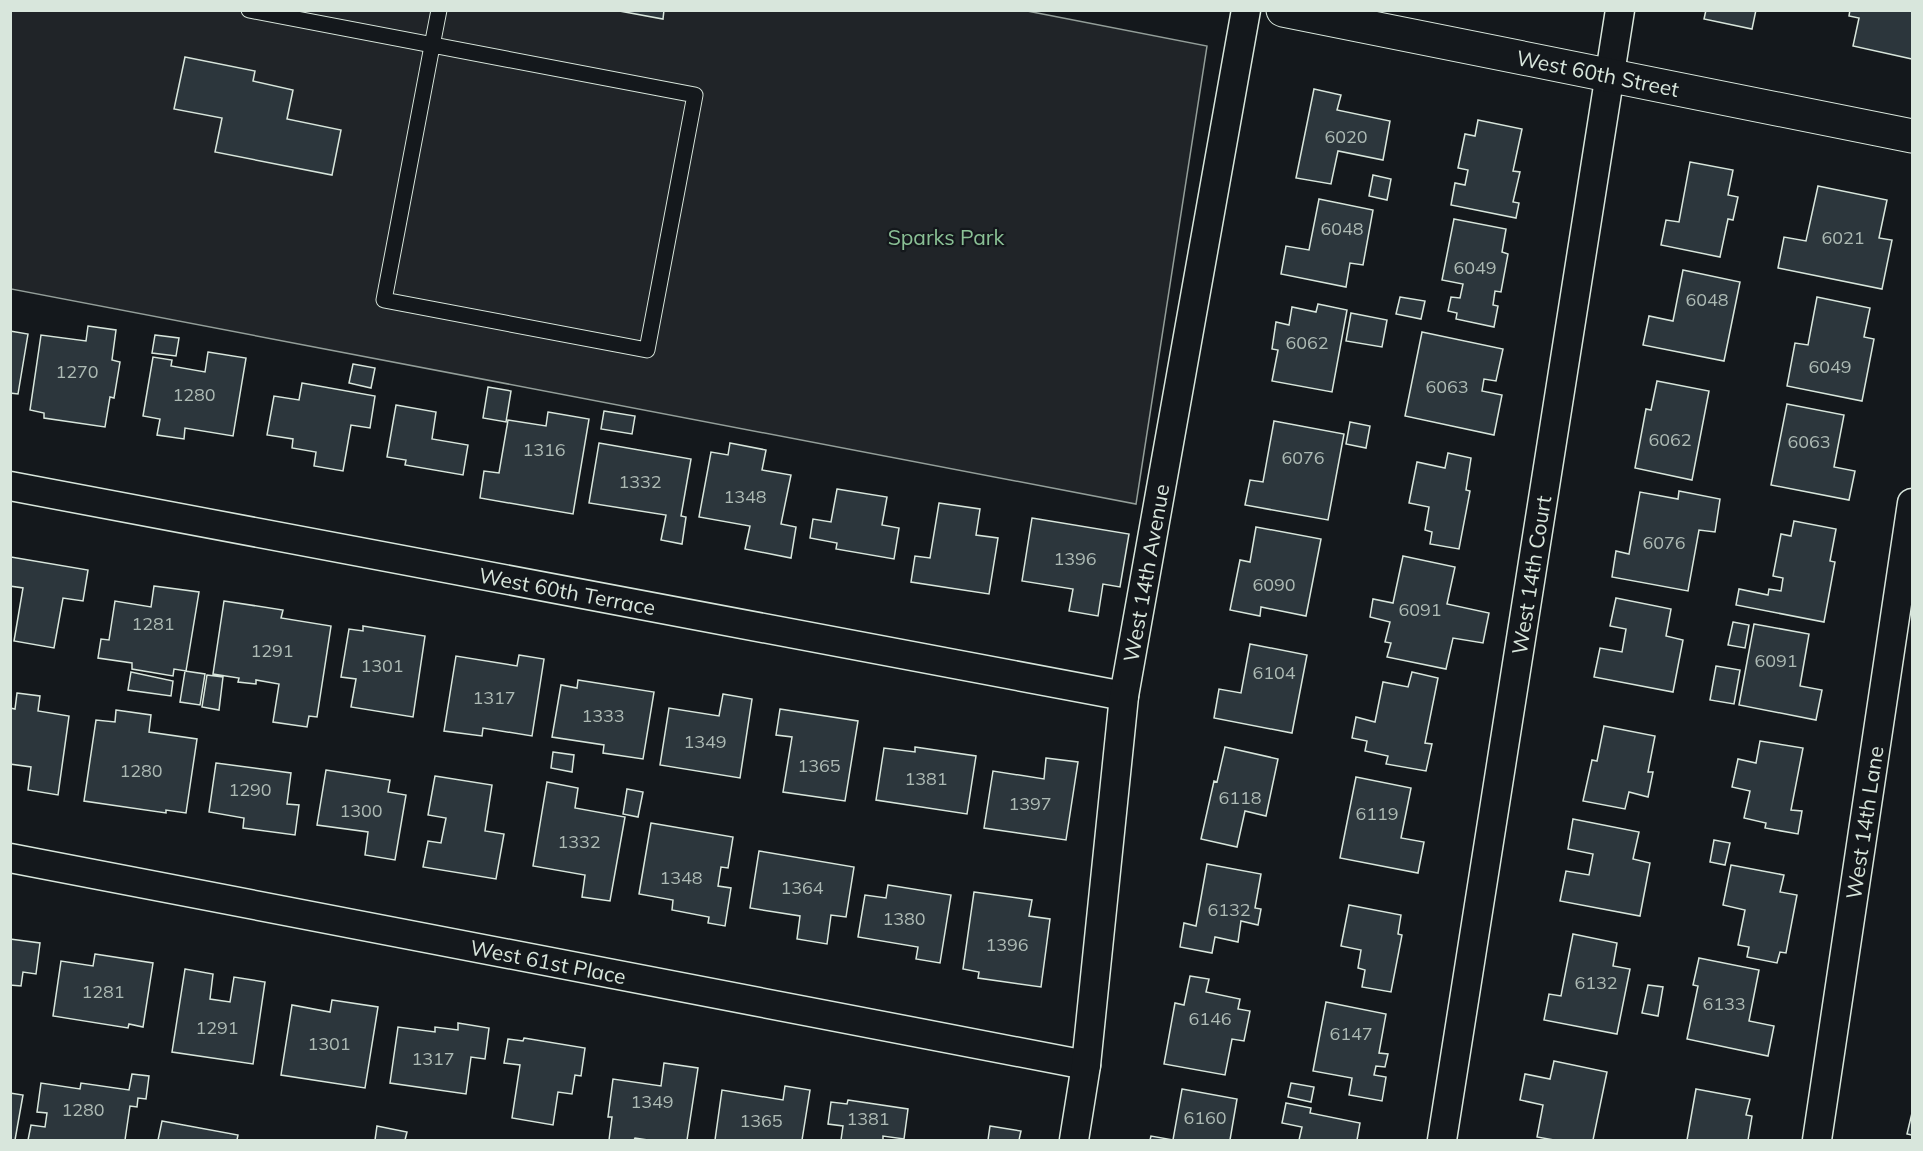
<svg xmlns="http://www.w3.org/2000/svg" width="1923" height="1151" viewBox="0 0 1923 1151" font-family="Mulish,sans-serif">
  <rect width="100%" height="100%" fill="#14181c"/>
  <path fill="#202428" stroke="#939e99" stroke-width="1.5" d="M 1022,10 L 1207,46 L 1136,504 L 11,289 L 10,11 Z"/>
  <path fill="#2c363c" stroke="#d8e6dc" stroke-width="1.5" d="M 614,10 L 664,10 L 663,19 Z
    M 1706,10 L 1756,10 L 1752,29 L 1704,19 Z
    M 1850,10 L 1912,10 L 1912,59 L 1853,46 L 1859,18 L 1849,16 Z
    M 185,57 L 255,71 L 253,81 L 293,90 L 287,119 L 341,130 L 332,175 L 215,152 L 222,118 L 174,109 Z
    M 1314,89 L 1341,95 L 1337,110 L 1390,121 L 1383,160 L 1338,151 L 1331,184 L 1296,178 Z
    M 1478,120 L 1522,129 L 1513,171 L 1520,172 L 1513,202 L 1519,203 L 1516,218 L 1451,205 L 1455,183 L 1465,185 L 1468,170 L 1458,168 L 1465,134 L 1475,136 Z
    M 1690,162 L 1733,170 L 1728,195 L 1738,197 L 1733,220 L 1728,219 L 1720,257 L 1661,245 L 1666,220 L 1679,222 Z
    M 1373,175 L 1391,179 L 1387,200 L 1369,196 Z
    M 1818,186 L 1887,200 L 1879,238 L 1892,240 L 1882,289 L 1778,268 L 1784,237 L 1806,241 Z
    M 1319,199 L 1373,210 L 1363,265 L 1350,263 L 1346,287 L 1281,274 L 1286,246 L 1309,250 Z
    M 1454,219 L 1506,229 L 1502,252 L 1508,254 L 1501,292 L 1495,291 L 1493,305 L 1498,306 L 1494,327 L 1456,319 L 1457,313 L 1448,311 L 1451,297 L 1460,298 L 1463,284 L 1442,280 Z
    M 1683,270 L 1740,282 L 1724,361 L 1643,345 L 1649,316 L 1673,321 Z
    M 1400,297 L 1425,301 L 1421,319 L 1396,314 Z
    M 1817,297 L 1870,308 L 1864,337 L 1874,339 L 1862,401 L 1787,386 L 1795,343 L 1808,345 Z
    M 1318,304 L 1347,310 L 1332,392 L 1272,381 L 1278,350 L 1272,349 L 1276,322 L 1289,325 L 1292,307 L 1316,312 Z
    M 1351,313 L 1387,320 L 1382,347 L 1346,341 Z
    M 88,326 L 116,330 L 112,360 L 120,362 L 114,398 L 110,397 L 105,427 L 44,418 L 44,413 L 30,410 L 41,335 L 86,341 Z
    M 10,331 L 28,334 L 18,394 L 10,393 Z
    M 1422,332 L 1503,349 L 1496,381 L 1484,379 L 1482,391 L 1502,395 L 1494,435 L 1405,416 Z
    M 155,335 L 179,338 L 176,356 L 152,353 Z
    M 208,352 L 246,358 L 233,436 L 185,428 L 184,439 L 157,435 L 160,419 L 143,416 L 153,357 L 172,360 L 171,366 L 205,372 Z
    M 353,364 L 375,368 L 371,388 L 349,383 Z
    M 1657,381 L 1709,391 L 1692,480 L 1635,468 L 1646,409 L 1651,410 Z
    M 302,383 L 375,396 L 370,428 L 351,425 L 343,471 L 314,466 L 316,452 L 292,448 L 293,439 L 267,435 L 274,396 L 299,400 Z
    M 488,387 L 511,391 L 506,422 L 483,418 Z
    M 1787,404 L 1844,415 L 1834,467 L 1855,471 L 1849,500 L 1771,485 Z
    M 396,405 L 436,412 L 432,439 L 468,445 L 463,475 L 405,465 L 406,460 L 387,457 Z
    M 604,411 L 635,416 L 632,434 L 601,429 Z
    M 548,412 L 589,419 L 573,514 L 480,498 L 484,471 L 499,473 L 508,420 L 546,426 Z
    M 1274,421 L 1344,434 L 1328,520 L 1245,505 L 1250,480 L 1263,482 Z
    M 1350,422 L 1370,426 L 1366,448 L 1346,444 Z
    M 599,443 L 691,459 L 681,516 L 686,517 L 682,544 L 661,540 L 666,515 L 589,503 Z
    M 730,443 L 766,450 L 762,470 L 791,475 L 781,524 L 796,527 L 791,558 L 745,549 L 750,526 L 699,517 L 711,452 L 728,455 Z
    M 1448,453 L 1471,458 L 1466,490 L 1470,491 L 1459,549 L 1430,544 L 1432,532 L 1425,530 L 1429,507 L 1409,503 L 1417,462 L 1445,468 Z
    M 837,489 L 887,497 L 882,525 L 899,528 L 894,559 L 836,549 L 837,543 L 810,538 L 813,519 L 831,522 Z
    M 1679,491 L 1720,499 L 1715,532 L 1699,530 L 1688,591 L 1612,577 L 1616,551 L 1629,554 L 1640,492 L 1678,499 Z
    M 939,503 L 980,509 L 976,535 L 998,538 L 989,594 L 911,582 L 915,556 L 930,558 Z
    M 1032,518 L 1129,534 L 1120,587 L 1103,584 L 1098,616 L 1069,611 L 1073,589 L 1022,581 Z
    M 1794,521 L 1836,529 L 1830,561 L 1835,562 L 1824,622 L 1736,605 L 1739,589 L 1768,595 L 1769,589 L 1781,591 L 1783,578 L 1773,576 L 1781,534 L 1791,536 Z
    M 1256,527 L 1321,539 L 1306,616 L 1261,607 L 1260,616 L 1230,610 L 1240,560 L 1250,562 Z
    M 1403,556 L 1455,567 L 1447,604 L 1489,613 L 1483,643 L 1453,638 L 1446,669 L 1387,657 L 1391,643 L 1385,642 L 1390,622 L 1370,617 L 1373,599 L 1393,603 Z
    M 11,557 L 88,570 L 83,601 L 63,598 L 54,648 L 14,641 L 23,588 L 10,586 Z
    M 154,586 L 199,592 L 186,671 L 174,669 L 173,676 L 132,669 L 132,663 L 98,658 L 101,639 L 109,640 L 115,601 L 151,607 Z
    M 1616,598 L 1671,609 L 1666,636 L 1683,640 L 1673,692 L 1594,677 L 1600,648 L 1622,652 L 1626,629 L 1610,626 Z
    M 224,601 L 283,610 L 281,618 L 331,626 L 317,717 L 309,716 L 307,727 L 273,722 L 279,684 L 256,680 L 256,684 L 238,682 L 239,678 L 213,674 Z
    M 1733,622 L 1749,625 L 1745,648 L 1728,645 Z
    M 1754,624 L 1809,634 L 1800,686 L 1822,690 L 1816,720 L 1739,705 Z
    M 363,626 L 425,636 L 413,717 L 351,707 L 356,679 L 341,677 L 349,629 L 363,631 Z
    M 1250,644 L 1307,655 L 1292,733 L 1214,718 L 1219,689 L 1241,693 Z
    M 519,655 L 544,659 L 532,736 L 483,728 L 482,736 L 444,731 L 456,656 L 517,666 Z
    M 1716,666 L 1740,670 L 1734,704 L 1710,700 Z
    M 185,671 L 205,674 L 200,705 L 180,702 Z
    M 131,672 L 173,681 L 171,696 L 128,690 Z
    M 1412,672 L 1438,678 L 1425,743 L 1432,744 L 1426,771 L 1386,764 L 1388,756 L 1365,751 L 1367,741 L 1352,738 L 1356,717 L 1375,722 L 1383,682 L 1408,687 Z
    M 207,675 L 223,677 L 219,710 L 202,707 Z
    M 578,680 L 654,692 L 643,759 L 603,753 L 604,745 L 552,737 L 561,685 L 577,688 Z
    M 17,693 L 40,696 L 38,711 L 69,716 L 58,795 L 28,790 L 31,767 L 10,764 L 10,708 L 15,709 Z
    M 723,694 L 752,699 L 740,778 L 660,765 L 669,708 L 719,716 Z
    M 780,709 L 858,721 L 845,801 L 783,792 L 792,737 L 776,735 Z
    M 116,710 L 151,715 L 149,732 L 197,739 L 186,813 L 166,810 L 166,813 L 84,801 L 96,720 L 115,722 Z
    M 1604,726 L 1655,736 L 1648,772 L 1653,772 L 1648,797 L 1629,792 L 1625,809 L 1583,801 L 1592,760 L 1597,761 Z
    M 1760,741 L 1803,748 L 1791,810 L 1802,811 L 1798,834 L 1765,828 L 1766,823 L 1744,818 L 1750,791 L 1732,787 L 1738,759 L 1756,763 Z
    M 915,747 L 976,756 L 967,814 L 876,800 L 884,748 L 915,752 Z
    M 1225,747 L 1278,759 L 1266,816 L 1245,811 L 1237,847 L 1201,839 L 1214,781 L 1217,782 Z
    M 553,752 L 574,755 L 572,772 L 551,768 Z
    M 1046,758 L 1078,762 L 1066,840 L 984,828 L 993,771 L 1044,779 Z
    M 216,763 L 291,773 L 287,804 L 299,805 L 295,835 L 243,828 L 244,818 L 209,812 Z
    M 326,770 L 390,780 L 388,792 L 406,795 L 395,860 L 365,855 L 368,832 L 317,825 Z
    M 435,776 L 492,785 L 485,831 L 504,834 L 496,879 L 423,867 L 428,841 L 441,843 L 446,818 L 428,815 Z
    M 1356,777 L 1411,788 L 1401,838 L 1424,842 L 1418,873 L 1340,858 Z
    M 547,782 L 578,788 L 575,808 L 625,817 L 610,901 L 582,897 L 585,875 L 533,866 Z
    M 627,789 L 643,792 L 638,817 L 623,814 Z
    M 1573,819 L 1639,832 L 1633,859 L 1650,863 L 1640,916 L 1560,901 L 1566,871 L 1589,875 L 1593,854 L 1568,849 Z
    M 651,823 L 733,837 L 728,868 L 721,867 L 718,886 L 731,888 L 725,926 L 708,923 L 709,917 L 672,910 L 673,900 L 639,894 Z
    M 1714,840 L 1730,843 L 1725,865 L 1710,862 Z
    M 759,851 L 854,867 L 846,917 L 831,915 L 827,944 L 797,939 L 800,916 L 750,908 Z
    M 1207,864 L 1261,874 L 1255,908 L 1261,909 L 1258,925 L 1241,921 L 1238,942 L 1215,937 L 1212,953 L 1180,947 L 1184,923 L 1196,926 Z
    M 1731,865 L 1784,875 L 1780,892 L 1797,895 L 1786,953 L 1780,952 L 1777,963 L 1747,957 L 1749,947 L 1738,945 L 1745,910 L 1723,905 Z
    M 888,885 L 951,895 L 940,963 L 916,959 L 918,947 L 858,937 L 865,895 L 886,898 Z
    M 974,892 L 1032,900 L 1029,916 L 1050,919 L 1041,987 L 978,978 L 979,972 L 963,969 Z
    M 1349,905 L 1401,915 L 1398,934 L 1402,935 L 1391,992 L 1362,987 L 1365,970 L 1358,968 L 1361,950 L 1341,946 Z
    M 1573,934 L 1617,943 L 1613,966 L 1630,969 L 1617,1034 L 1544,1020 L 1549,994 L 1561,996 Z
    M 10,939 L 40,943 L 36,974 L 23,972 L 21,986 L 10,985 Z
    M 95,954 L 153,963 L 143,1027 L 129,1024 L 128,1028 L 53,1016 L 61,961 L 93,966 Z
    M 1699,958 L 1759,970 L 1749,1021 L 1774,1026 L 1768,1056 L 1687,1039 L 1698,986 L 1693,985 Z
    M 185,969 L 213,974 L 210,999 L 230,1002 L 234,977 L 265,982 L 253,1064 L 172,1052 Z
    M 1190,976 L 1209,979 L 1206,992 L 1240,999 L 1238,1009 L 1250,1011 L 1244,1041 L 1232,1039 L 1225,1075 L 1164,1064 L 1175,1003 L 1184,1005 Z
    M 1648,985 L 1663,987 L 1658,1016 L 1642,1013 Z
    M 332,1000 L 378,1007 L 365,1088 L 281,1075 L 292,1005 L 330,1012 Z
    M 1326,1002 L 1386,1014 L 1379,1053 L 1388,1054 L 1385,1067 L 1376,1066 L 1374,1075 L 1386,1077 L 1382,1101 L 1349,1095 L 1352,1078 L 1313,1071 Z
    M 458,1023 L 489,1028 L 485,1059 L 471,1057 L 466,1094 L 390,1083 L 398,1027 L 435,1032 L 435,1027 L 458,1030 Z
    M 524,1038 L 585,1048 L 581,1076 L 575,1075 L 572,1094 L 558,1092 L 553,1125 L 512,1118 L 520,1065 L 504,1063 L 508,1039 L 523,1041 Z
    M 1554,1061 L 1607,1072 L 1593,1140 L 1554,1140 L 1537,1137 L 1543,1105 L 1520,1100 L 1525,1074 L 1550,1079 Z
    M 664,1063 L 698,1068 L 687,1140 L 648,1140 L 635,1138 L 634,1140 L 609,1140 L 612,1117 L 608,1117 L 613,1079 L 661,1086 Z
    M 132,1074 L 149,1076 L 146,1099 L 138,1098 L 137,1107 L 130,1106 L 125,1140 L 28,1140 L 31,1125 L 45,1127 L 47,1113 L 37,1112 L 41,1083 L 80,1089 L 81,1083 L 129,1090 Z
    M 1291,1083 L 1314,1087 L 1311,1102 L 1288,1097 Z
    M 785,1086 L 810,1090 L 802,1140 L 715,1140 L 722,1090 L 783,1100 Z
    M 1182,1089 L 1237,1099 L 1230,1140 L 1150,1140 L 1151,1136 L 1173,1140 Z
    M 1696,1089 L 1750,1099 L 1746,1115 L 1752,1116 L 1748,1140 L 1687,1140 Z
    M 10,1093 L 23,1095 L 15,1140 L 10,1140 Z
    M 848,1100 L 908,1109 L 904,1139 L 883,1136 L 883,1140 L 841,1140 L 843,1126 L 828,1124 L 831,1102 L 847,1104 Z
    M 1286,1103 L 1311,1108 L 1310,1113 L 1360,1123 L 1357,1140 L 1299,1140 L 1302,1127 L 1282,1123 Z
    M 1912,1113 L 1912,1135 L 1907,1134 Z
    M 162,1121 L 238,1135 L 237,1140 L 158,1140 Z
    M 377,1126 L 407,1132 L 405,1140 L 375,1140 Z
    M 990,1126 L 1021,1131 L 1019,1140 L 988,1140 Z"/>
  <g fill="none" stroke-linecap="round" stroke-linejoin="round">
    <defs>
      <path id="lane" d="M 249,10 L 695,95 L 647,350 L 384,300 L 432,46 L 439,10"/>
      <g id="street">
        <path id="s1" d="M 10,486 L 1124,696"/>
        <path id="s2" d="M 10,858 L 1086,1065"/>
        <path id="s3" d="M 1074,1140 L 1086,1065 L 1124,696 L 1246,10"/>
        <path id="s4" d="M 1442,1140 L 1620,10"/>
        <path id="s5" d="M 1817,1140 L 1912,503"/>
      </g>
      <g id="secondary">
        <path id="s6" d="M 1283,10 L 1912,136"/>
      </g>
    </defs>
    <use href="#lane" stroke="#d8e6dc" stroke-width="17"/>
    <use href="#street" stroke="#d8e6dc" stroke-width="31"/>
    <use href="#secondary" stroke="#d8e6dc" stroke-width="35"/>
    <use href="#lane" stroke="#14181c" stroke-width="15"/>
    <use href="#street" stroke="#14181c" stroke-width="28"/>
    <use href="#secondary" stroke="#14181c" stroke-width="33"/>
  </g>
  <g text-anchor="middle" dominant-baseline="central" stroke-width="4.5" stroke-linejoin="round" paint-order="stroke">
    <g font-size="18" fill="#adbab4">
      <text x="1346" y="136">6020</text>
      <text x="1342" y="228">6048</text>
      <text x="1843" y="237">6021</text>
      <text x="1475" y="267">6049</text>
      <text x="1707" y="299">6048</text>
      <text x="1307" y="342">6062</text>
      <text x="1830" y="366">6049</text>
      <text x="77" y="371">1270</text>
      <text x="1447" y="386">6063</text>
      <text x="194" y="394">1280</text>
      <text x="1670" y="439">6062</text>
      <text x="1809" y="441">6063</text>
      <text x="544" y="449">1316</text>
      <text x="1303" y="457">6076</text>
      <text x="640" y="481">1332</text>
      <text x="745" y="496">1348</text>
      <text x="1664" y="542">6076</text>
      <text x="1075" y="558">1396</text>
      <text x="1274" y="584">6090</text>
      <text x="1420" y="609">6091</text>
      <text x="153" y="623">1281</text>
      <text x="272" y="650">1291</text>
      <text x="1776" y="660">6091</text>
      <text x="382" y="665">1301</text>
      <text x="1274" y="672">6104</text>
      <text x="494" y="697">1317</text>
      <text x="603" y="715">1333</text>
      <text x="705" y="741">1349</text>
      <text x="819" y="765">1365</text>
      <text x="141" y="770">1280</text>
      <text x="926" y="778">1381</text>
      <text x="250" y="789">1290</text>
      <text x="1240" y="797">6118</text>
      <text x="1030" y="803">1397</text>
      <text x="361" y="810">1300</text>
      <text x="1377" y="813">6119</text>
      <text x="579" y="841">1332</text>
      <text x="681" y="877">1348</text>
      <text x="802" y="887">1364</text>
      <text x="1229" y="909">6132</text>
      <text x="904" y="918">1380</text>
      <text x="1007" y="944">1396</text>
      <text x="1596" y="982">6132</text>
      <text x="103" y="991">1281</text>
      <text x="1724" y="1003">6133</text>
      <text x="1210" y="1018">6146</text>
      <text x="217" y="1027">1291</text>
      <text x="1351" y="1033">6147</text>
      <text x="329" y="1043">1301</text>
      <text x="433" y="1058">1317</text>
      <text x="652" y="1101">1349</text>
      <text x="83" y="1109">1280</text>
      <text x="1205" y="1117">6160</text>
      <text x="868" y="1118">1381</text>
      <text x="761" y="1120">1365</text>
    </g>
    <g font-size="21" fill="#d8e6dc" stroke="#14181c">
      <text stroke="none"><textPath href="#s6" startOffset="321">West 60th Street</textPath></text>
      <text stroke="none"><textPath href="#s3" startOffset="572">West 14th Avenue</textPath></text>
      <text stroke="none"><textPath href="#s4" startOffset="572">West 14th Court</textPath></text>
      <text stroke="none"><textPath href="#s1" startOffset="567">West 60th Terrace</textPath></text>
      <text stroke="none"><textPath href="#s5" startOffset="321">West 14th Lane</textPath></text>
      <text stroke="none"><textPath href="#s2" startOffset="548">West 61st Place</textPath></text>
    </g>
    <g font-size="21" fill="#8ac095" stroke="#14181c">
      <text x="946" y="237">Sparks Park</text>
    </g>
  </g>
  <rect width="1923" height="1151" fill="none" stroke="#d8e6dc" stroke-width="24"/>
</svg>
